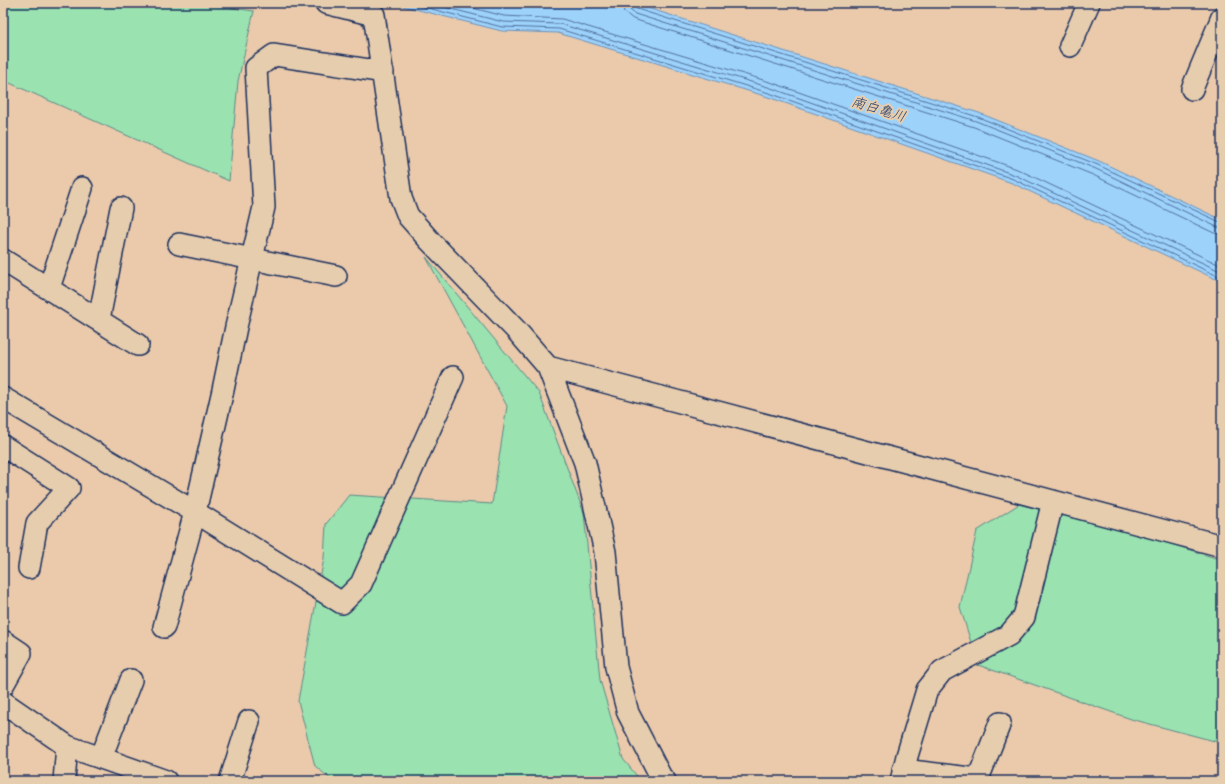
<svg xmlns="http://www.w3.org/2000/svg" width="1225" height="784" viewBox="0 0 1225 784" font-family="'Gochi Hand','Klee One',sans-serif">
  <rect width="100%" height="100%" fill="#eacaab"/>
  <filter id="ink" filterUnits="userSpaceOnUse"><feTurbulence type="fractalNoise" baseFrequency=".025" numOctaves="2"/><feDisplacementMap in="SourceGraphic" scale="8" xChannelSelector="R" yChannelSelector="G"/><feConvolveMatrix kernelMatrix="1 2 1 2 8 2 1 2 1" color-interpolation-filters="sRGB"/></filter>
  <g filter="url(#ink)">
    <path fill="#9ae2b0" stroke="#5a8887" d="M 3,3 L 197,3 L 254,11 L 238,81 L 229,181 L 3,80 Z
      M 426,257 L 539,393 L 584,513 L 600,680 L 623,759 L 641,781 L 333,781 L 315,766 L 298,701 L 324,558 L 326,524 L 349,495 L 492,504 L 507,406 Z
      M 1027,499 L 1222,560 L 1222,743 L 1131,719 L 978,665 L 960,607 L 977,531 Z"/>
    <path fill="#9dd2fb" stroke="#6991bc" d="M 391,3 L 632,3 L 979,113 L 1099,161 L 1222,220 L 1222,282 L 1012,183 L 768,97 L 558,33 L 502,31 Z"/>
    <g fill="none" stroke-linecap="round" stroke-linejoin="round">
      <path stroke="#4f709d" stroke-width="1" d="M 408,3 L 502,27 L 559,29 L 769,93 L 1013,179 L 1222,278
        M 428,3 L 503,22 L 560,24 L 771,88 L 1015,175 L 1222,272
        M 453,3 L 504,16 L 562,19 L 773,83 L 1017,169 L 1222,266
        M 622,3 L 624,12 L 633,19 L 974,127 L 1093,175 L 1214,233 L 1222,234
        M 628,3 L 630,10 L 635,14 L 976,121 L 1096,169 L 1217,227 L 1222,228
        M 633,3 L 634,7 L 637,9 L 978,117 L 1098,165 L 1222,223"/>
      <defs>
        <path id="minor" d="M 326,3 L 374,15 L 401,198 L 408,216 L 430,241 L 516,330 L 548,367 L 585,463 L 605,552 L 616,667 L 628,713 L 661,777 L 665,781
          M 1070,46 L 1089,3
          M 1192,89 L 1222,17
          M 179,244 L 336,276
          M 3,260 L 138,345
          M 49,288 L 82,188
          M 99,319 L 121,208
          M 548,367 L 1222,546
          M 3,398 L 195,512 L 342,603 L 361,584 L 453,377
          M 3,446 L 69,488 L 37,523 L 29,568
          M 164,627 L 195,512 L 223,390 L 236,327 L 264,207 L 256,68 L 274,55 L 383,72
          M 3,641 L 21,653 L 3,685
          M 3,702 L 67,746 L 166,781
          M 101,758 L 131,680
          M 903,770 L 978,779 L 1000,723
          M 64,781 L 67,746
          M 230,781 L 249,721
          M 901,781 L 907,756 L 927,690 L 942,671 L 1009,635 L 1024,617 L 1053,501"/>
      </defs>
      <use href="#minor" stroke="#1b2f5e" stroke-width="24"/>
      <use href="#minor" stroke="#e6cdae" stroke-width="21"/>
    </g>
  </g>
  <g text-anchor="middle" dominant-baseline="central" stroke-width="4" stroke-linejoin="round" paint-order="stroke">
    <g font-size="14" font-style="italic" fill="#283f6e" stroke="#e6cdae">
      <text transform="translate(878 111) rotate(17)">南白亀川</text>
    </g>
  </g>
  <rect width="1225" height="784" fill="none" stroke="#e6cdae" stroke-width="16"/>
  <rect x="8" y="8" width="1209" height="768" fill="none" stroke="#1b2f5e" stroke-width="1.5" filter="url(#ink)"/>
</svg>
